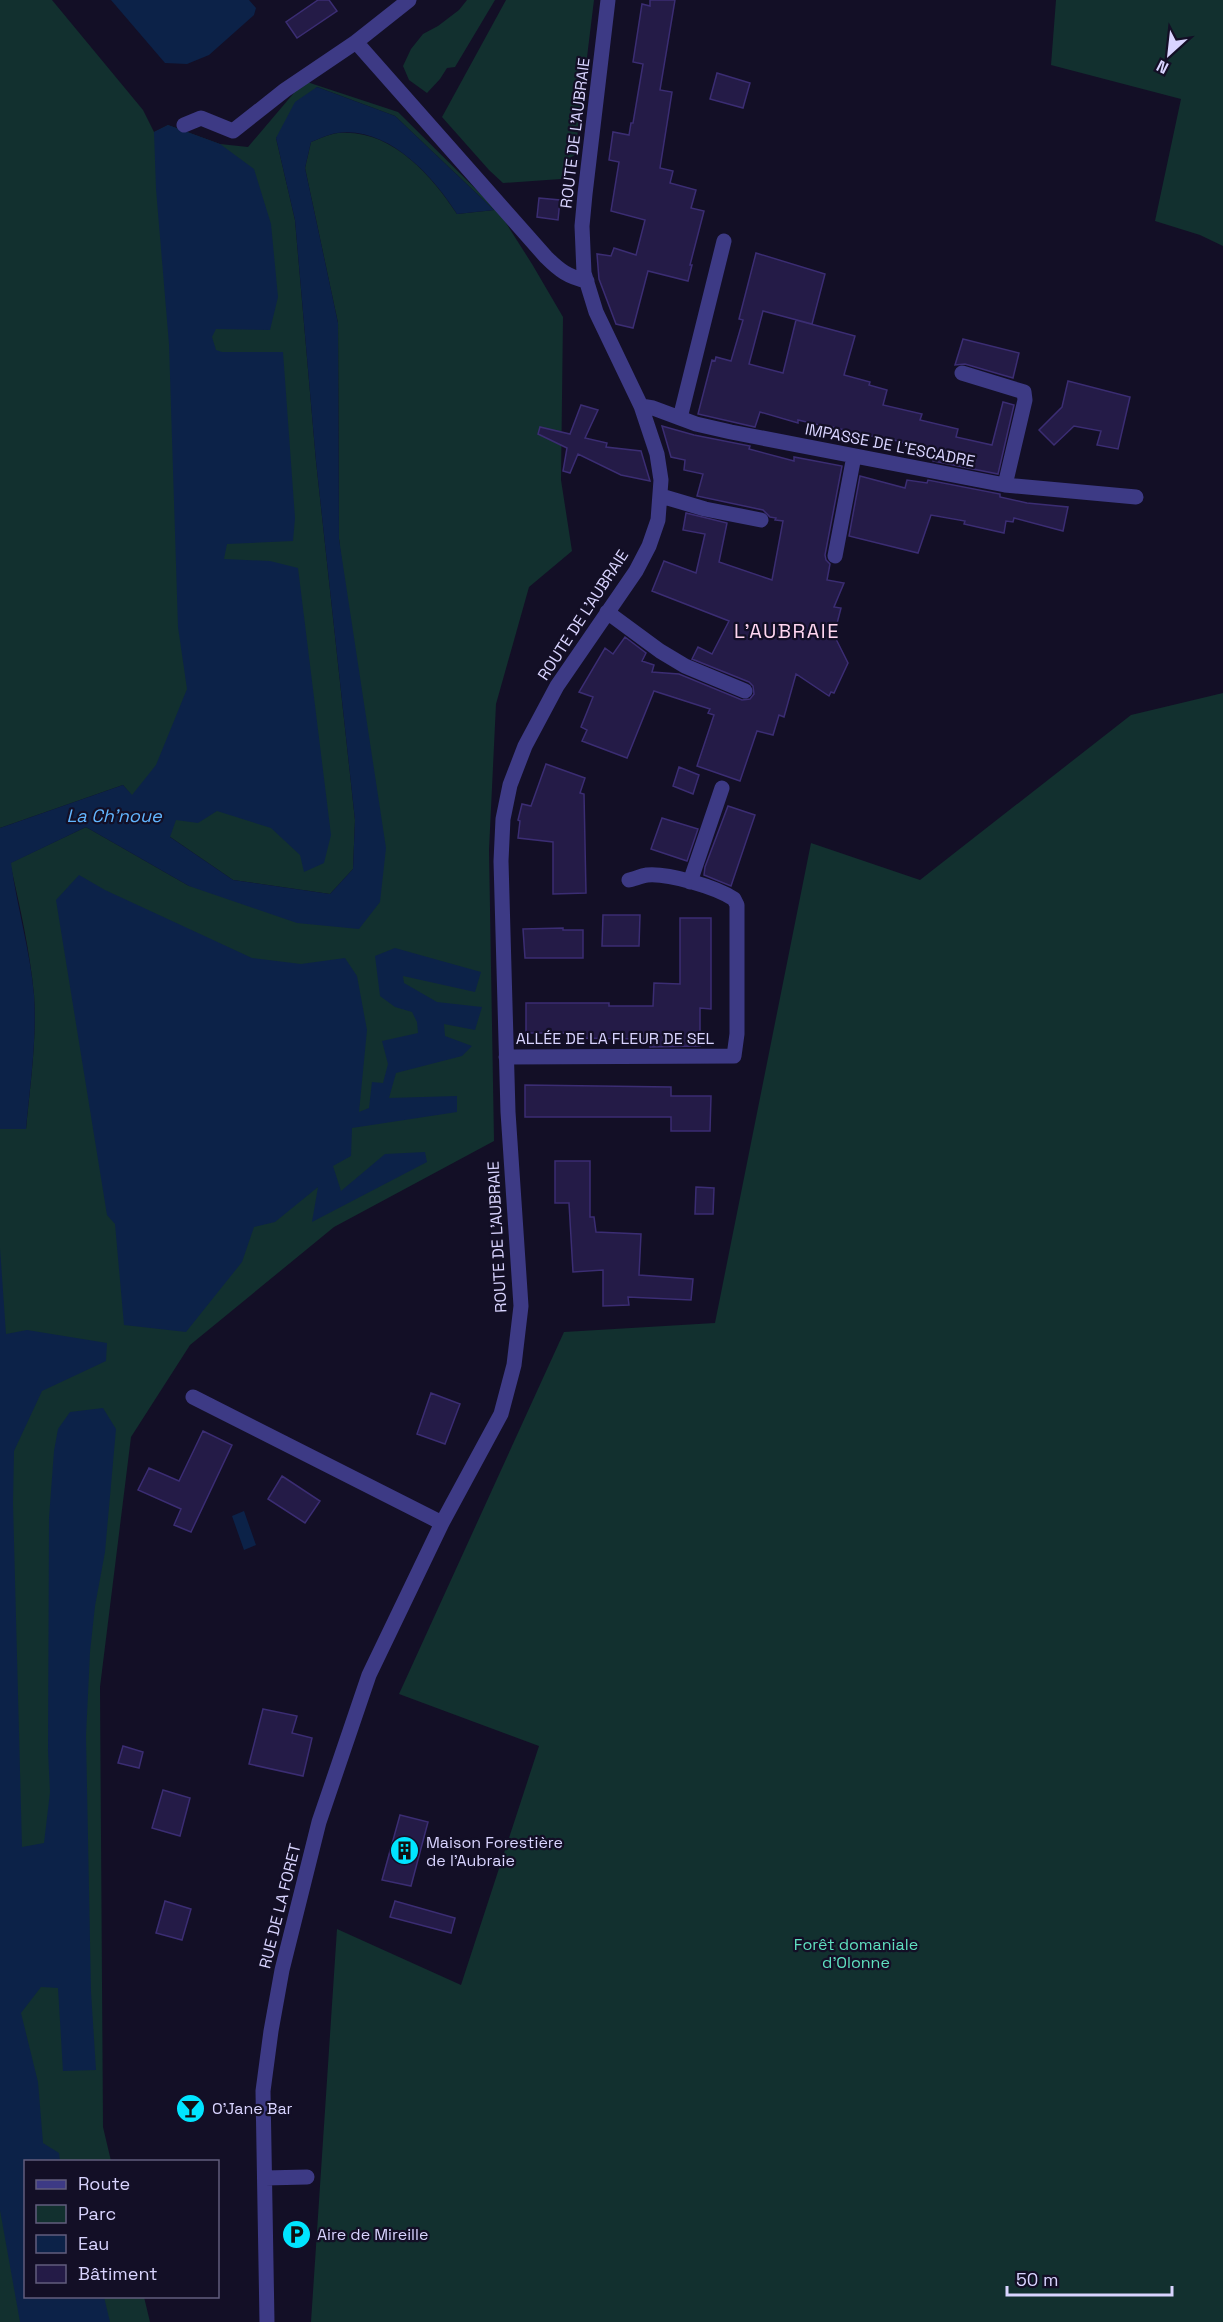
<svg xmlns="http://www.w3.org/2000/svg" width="1223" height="2322" viewBox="0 0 1223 2322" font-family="'Space Grotesk',sans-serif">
  <rect width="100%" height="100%" fill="#130f26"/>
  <path fill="#12302f" d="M 0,0 L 52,0 L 143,110 L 154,132 L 168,125 L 220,144 L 248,147 L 304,81 L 398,112 L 499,212 L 532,264 L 563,317 L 561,480 L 572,551 L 529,587 L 496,704 L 489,850 L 494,1141 L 334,1227 L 190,1345 L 131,1437 L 100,1687 L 103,2127 L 111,2161 L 26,2162 L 26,2296 L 144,2297 L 150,2322 L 0,2322 L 0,1129 L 26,1129 C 30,1085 37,1040 34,995 C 30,951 20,907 10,863 L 86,827 L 189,886 L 380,902 L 339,539 L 338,323 L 305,168 L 311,142 C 319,139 329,134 338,133 C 390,128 431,174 457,214 L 494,210 L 395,116 L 317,87 L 276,138 L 295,220 L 316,461 L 355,820 L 353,869 L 330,894 L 233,880 L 160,830 L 123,785 L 0,828 Z
    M 467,0 L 495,0 L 455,67 L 447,68 L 440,79 L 427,93 L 409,80 L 403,66 L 411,49 L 423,34 L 438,26 L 459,10 Z
    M 506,0 L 594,0 L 575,155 L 566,160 L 561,179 L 503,183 L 489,170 L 442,117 Z
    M 1056,0 L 1223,0 L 1223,246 L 1200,235 L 1155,221 L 1181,99 L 1051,65 Z
    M 1223,693 L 1223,2322 L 311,2322 L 337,1929 L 461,1985 L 539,1746 L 399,1694 L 564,1332 L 715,1323 L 811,843 L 920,880 L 1131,715 Z"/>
  <path fill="#0c2248" d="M 111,0 L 249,0 L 256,8 L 254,15 L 209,55 L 187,64 L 165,63 Z
    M 317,87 L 395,116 L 494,210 L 457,214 C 432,175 388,126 337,133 C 329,134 319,139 311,142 L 305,168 L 338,323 L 339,539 L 386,848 L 380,902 L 359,929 L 297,923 L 189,886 L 86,827 L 11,863 C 17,907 30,950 34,995 C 37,1040 30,1085 26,1129 L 0,1129 L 0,828 L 123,785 L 132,795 L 156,765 L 187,689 L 178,627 L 169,344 L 156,189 L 154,132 L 168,125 L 220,144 L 254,169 L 271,224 L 278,297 L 270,330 L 216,329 L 212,337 L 216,350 L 222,352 L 283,352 L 295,518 L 293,541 L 227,544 L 224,559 L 270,561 L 298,568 L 331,835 L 324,863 L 304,872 L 300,855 L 271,828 L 217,811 L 198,823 L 176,820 L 170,837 L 233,880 L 330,894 L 353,869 L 355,820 L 316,461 L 295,220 L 276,138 L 295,102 Z
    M 79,875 L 105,890 L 252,958 L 301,964 L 345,958 L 357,976 L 367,1030 L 359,1112 L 369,1108 L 372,1082 L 383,1083 L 388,1064 L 382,1041 L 418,1033 L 417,1022 L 412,1012 L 395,1007 L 380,996 L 375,956 L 395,948 L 481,972 L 475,992 L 403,976 L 404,983 L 437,1002 L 482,1007 L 475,1030 L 444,1024 L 445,1036 L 472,1046 L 462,1056 L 396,1073 L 389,1098 L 457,1096 L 457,1112 L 352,1128 L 351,1156 L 333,1166 L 341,1191 L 385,1154 L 425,1152 L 427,1162 L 312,1222 L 318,1187 L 275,1222 L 254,1227 L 242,1262 L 186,1332 L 124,1325 L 115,1224 L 107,1215 L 56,900 Z
    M 0,1248 L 6,1334 L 27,1330 L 107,1343 L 106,1361 L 42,1391 L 14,1451 L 13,1503 L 22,1847 L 44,1843 L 50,1792 L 48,1751 L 49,1518 L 54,1451 L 58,1429 L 70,1412 L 103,1408 L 116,1429 L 105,1552 L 95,1606 L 90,1652 L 86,1736 L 91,1992 L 96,2070 L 63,2071 L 58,1988 L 41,1987 L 21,2013 L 38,2082 L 43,2143 L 59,2153 L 60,2161 L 26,2162 L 26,2296 L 104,2297 L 110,2322 L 20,2322 L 0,2210 Z
    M 244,1511 L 256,1545 L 244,1550 L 232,1516 Z"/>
  <path fill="#241b47" stroke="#3b2d73" stroke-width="1.5" d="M 318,0 L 329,0 L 337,11 L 297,38 L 286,22 Z
    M 650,0 L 675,0 L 660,90 L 672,92 L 660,168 L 673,171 L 670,183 L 696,190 L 691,208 L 704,211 L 690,265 L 692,265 L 688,281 L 648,271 L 633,328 L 616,324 L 599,279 L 597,254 L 611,256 L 614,248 L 636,255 L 645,220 L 611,211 L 619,162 L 609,160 L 613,132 L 629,135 L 631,123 L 633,123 L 643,64 L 633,62 L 642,4 L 650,6 Z
    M 717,73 L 750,83 L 743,108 L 710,99 Z
    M 539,198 L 560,200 L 558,220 L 537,217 Z
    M 756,253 L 825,274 L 812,324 L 763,311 L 749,364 L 783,373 L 796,320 L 855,336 L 844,375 L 870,382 L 869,385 L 887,390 L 883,405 L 922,414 L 920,420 L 958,429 L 956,437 L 992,445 L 1003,402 L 1014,405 L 998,474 L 933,461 L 935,451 L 886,438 L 886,440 L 857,432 L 856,433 L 833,427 L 832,428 L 798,420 L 798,423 L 760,412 L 755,427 L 698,414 L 712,360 L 715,361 L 716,357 L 731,361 L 743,320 L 739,319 Z
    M 963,339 L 1019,353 L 1013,378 L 965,364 L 955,365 Z
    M 1068,381 L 1130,397 L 1118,449 L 1097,445 L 1101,431 L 1074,426 L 1054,445 L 1039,430 L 1062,407 Z
    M 581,405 L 598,410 L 585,438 L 607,443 L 606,447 L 641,451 L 650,481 L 621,475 L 578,454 L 570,473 L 563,471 L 567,448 L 538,434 L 540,427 L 570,434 Z
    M 662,426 L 694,435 L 750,446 L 749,449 L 794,461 L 794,457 L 842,466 L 825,555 L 826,560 L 830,564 L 827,580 L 844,583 L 834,607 L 841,608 L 834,635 L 848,663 L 834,693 L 831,692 L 829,696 L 796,674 L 784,717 L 779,715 L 773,735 L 757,731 L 740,781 L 697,766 L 714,715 L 708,713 L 710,709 L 654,691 L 627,758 L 582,741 L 587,730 L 581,727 L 593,697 L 579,692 L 605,648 L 613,654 L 625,637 L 646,653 L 642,661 L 654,665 L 652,672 L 679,674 L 742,700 L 750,699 L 754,694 L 753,686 L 749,682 L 692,659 L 698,647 L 712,654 L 729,621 L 652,591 L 664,561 L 696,573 L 705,534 L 683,530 L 686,513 L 727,523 L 719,562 L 772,580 L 783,521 L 775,520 L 776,518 L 770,517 L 763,510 L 697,496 L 703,474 L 684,470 L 685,460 L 671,457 Z
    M 860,476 L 905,488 L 907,480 L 927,483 L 928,480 L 1000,494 L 1000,497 L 1027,503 L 1068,507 L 1063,531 L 1014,518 L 1013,522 L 1006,521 L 1004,533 L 964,524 L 965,521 L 931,515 L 918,553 L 849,536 Z
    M 546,764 L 585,778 L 580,793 L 584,794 L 586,893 L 553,894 L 553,842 L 518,838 L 520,821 L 518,820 L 522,804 L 531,806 Z
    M 679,767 L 699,775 L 693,794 L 673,786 Z
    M 728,806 L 755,815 L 731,886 L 704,875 L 705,867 Z
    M 662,818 L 698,829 L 687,861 L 651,849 Z
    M 603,915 L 640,915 L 639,946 L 602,946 Z
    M 680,918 L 711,918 L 711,1009 L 700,1008 L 700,1046 L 650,1047 L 650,1039 L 570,1038 L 570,1033 L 526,1033 L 526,1003 L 609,1003 L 609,1006 L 653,1006 L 654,983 L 680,984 Z
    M 563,928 L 563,930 L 583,930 L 583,958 L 525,958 L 523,929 Z
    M 525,1085 L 671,1087 L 671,1096 L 711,1096 L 710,1131 L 671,1131 L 671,1117 L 525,1117 Z
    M 555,1161 L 590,1161 L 590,1217 L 594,1217 L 596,1232 L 641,1234 L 639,1275 L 693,1279 L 691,1300 L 628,1297 L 629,1305 L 603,1306 L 603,1270 L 573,1272 L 569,1203 L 555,1203 Z
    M 696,1187 L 714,1188 L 713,1214 L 695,1214 Z
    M 431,1393 L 460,1404 L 445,1444 L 417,1434 Z
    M 203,1431 L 232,1445 L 191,1532 L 174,1525 L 181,1509 L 138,1490 L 149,1468 L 179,1481 Z
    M 282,1476 L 320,1501 L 305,1523 L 268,1499 Z
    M 263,1709 L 297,1716 L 292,1733 L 312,1738 L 303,1776 L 249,1764 Z
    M 123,1746 L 143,1752 L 139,1768 L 118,1763 Z
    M 163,1790 L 190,1798 L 180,1836 L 152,1828 Z
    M 400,1815 L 428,1822 L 411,1886 L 382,1880 Z
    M 165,1901 L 191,1909 L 182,1940 L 156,1933 Z
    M 395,1901 L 455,1918 L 451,1933 L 390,1917 Z"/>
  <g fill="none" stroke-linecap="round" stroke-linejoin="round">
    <path stroke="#3d3a85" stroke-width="15" d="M 409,0 L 356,42 L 546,257 C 559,270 568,277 587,281
      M 184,125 L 201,118 L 233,131 L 285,90 L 356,42
      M 962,373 L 1024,392 L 1025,400 L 1005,485
      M 641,406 L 653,408 L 696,424 L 731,432 L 1005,485 L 1136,497
      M 680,418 L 724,241
      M 661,496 L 705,509 L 761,520
      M 835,556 L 854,456
      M 607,612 L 660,651 L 685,666 L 745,691
      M 690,882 L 722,788
      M 506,1057 L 734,1056 L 737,1034 L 737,905 L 734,899 C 716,887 668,873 647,875 C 641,876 634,879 629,880
      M 193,1397 L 442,1523
      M 265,2178 L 307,2177
      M 267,2322 L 263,2091 L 271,2031 L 282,1970 L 319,1822 L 369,1675 L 442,1523 L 501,1414 L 514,1365 L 521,1306 L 508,1112 L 501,861 L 503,819 L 510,785 L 525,746 L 557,686 L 636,571 L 649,546 L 658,520 L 661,480 L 657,454 L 641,406 L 596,312 L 584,273 L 582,226 L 585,194 L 608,0"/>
  </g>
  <defs>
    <symbol id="building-disc" viewBox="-11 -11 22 22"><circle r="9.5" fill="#00e5ff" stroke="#130f26"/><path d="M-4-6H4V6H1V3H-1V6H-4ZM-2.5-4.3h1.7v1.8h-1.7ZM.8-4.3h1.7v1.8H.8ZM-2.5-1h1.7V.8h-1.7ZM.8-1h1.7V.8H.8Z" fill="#111"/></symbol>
    <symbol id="bar-disc" viewBox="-11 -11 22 22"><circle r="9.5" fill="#00e5ff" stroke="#130f26"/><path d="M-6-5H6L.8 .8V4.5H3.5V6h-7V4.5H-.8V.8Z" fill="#111"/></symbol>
    <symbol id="parking-disc" viewBox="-11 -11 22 22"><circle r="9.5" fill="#00e5ff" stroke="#130f26"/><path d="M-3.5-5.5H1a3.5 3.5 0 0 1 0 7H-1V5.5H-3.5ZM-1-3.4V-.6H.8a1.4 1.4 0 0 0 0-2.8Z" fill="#111"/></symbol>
  </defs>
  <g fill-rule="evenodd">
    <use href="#building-disc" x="388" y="1834" width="33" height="33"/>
    <use href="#bar-disc" x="174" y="2092" width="33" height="33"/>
    <use href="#parking-disc" x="280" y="2218" width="33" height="33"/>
  </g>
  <g text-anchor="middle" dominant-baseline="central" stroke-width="4.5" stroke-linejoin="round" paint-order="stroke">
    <g font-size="16" fill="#d9d4ff" stroke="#130f26">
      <text transform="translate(575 133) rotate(-83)">ROUTE DE L'AUBRAIE</text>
      <text transform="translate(890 445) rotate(11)">IMPASSE DE L'ESCADRE</text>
      <text transform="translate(583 615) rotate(-57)">ROUTE DE L'AUBRAIE</text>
      <text x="615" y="1038">ALLÉE DE LA FLEUR DE SEL</text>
      <text transform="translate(497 1237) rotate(-93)">ROUTE DE L'AUBRAIE</text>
      <text transform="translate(280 1906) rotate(-76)">RUE DE LA FORET</text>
    </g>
    <g font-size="16" fill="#d9d4ff" stroke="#130f26" text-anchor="start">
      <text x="426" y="1842">Maison Forestière<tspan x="426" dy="18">de l'Aubraie</tspan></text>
      <text x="212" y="2108">O'Jane Bar</text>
      <text x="317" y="2234">Aire de Mireille</text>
    </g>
    <g font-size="16" fill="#5fe0c0" stroke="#130f26">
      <text x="856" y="1944">Forêt domaniale<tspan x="856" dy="18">d'Olonne</tspan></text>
    </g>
    <g font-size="18" font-style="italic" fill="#62b6ff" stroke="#130f26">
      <text x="114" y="815">La Ch'noue</text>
    </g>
    <g font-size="20" letter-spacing="1.5" fill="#ffd6f0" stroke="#130f26">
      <text x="787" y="631">L'AUBRAIE</text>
    </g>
  </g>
  <rect x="24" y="2160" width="195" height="138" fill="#130f26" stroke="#625e7d" stroke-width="1.5"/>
  <rect x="36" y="2180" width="30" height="9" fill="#3d3a85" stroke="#625e7d" stroke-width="1.5"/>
  <text x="78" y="2190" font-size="18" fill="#d9d4ff">Route</text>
  <rect x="36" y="2205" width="30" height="18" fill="#12302f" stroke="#625e7d" stroke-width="1.5"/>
  <text x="78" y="2220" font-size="18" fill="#d9d4ff">Parc</text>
  <rect x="36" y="2235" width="30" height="18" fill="#0c2248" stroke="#625e7d" stroke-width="1.5"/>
  <text x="78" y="2250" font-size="18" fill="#d9d4ff">Eau</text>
  <rect x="36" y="2265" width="30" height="18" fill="#241b47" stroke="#625e7d" stroke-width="1.5"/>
  <text x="78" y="2280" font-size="18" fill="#d9d4ff">Bâtiment</text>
  <g transform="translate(1169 54) rotate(207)" stroke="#130f26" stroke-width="4.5" paint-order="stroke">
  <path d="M0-4.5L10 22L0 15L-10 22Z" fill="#d9d4ff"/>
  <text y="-9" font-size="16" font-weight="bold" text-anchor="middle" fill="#d9d4ff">N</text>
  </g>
  <path d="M1007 2286v9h165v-9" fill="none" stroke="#d9d4ff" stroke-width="3"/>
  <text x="1016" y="2286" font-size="18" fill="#d9d4ff" stroke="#130f26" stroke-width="4.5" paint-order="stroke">50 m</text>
</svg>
